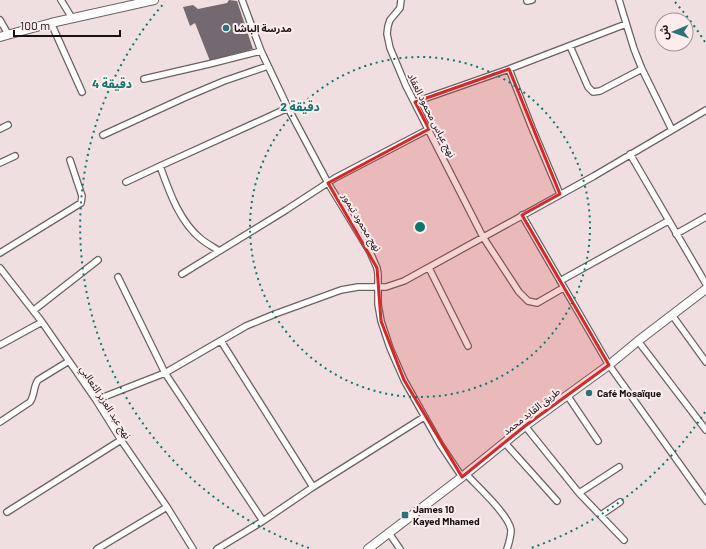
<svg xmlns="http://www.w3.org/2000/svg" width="706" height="549" viewBox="0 0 706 549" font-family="Barlow,'Noto Sans Arabic',sans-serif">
  <rect width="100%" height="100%" fill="#efdfe0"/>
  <path fill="#736970" d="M 229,0 L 237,1 L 253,49 L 210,61 L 195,23 L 190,26 L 183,7 L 193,5 L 198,9 L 227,3 Z"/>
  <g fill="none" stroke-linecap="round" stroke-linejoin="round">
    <defs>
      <path id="minor" d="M 61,0 L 72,18
        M 242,0 L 261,51 L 288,108 L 328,183 L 370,252 L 377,268 L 378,274 L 378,304 L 381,321 L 390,348 L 404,380 L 440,444 L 462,477
        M 401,0 L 400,8 L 390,20 L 388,26 L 387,34 L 390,48 L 406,86 L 483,237 L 519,292 L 528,301 L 537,303 L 563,288
        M 619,0 L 634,49 L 642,69 L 672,130
        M 527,1 L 532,0
        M 0,20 L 8,34
        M 51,23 L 82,92
        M 570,46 L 588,87 L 593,92 L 600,91 L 642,69
        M 509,69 L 532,128 L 560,194
        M 144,79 L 209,64 L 261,51
        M 415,102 L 509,69 L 626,24
        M 0,129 L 8,125
        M 103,135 L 186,97 L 224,81 L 268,66
        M 630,154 L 706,284
        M 0,163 L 15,156
        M 160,166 C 169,191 179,221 201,239 C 206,243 213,247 219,251
        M 126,182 L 160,166 L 288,108
        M 522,215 L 609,365 L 706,501
        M 676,234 L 706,217
        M 0,253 L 81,203 L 82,196 L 70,160
        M 0,268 L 42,322 L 96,400 L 121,440 L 167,507 L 193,549
        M 429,268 L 468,346
        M 182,274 L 286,210 L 335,178 L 429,129
        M 118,277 L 165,373 L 263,521
        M 560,281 L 668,221
        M 34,310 L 98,260
        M 672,315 L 706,362
        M 221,341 L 313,487
        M 638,341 L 706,430
        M 0,345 L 42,322
        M 567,395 L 598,441
        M 96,400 L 165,373 L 246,326 L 275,314 L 341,290 L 358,287 L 386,287 L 404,281 L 594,176 L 706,110
        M 0,422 L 30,402 C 35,395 33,387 38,380 L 69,361
        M 525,426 L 579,493 L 624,540
        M 505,443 L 557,501
        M 466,474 C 477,486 509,515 511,530 C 511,536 509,543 507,549
        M 579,493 L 619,467
        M 7,512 L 121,440
        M 601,515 L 620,502
        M 389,533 L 400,549
        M 97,549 L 167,507
        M 217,549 L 263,521 L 313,487 L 424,417"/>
      <path id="secondary" d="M 0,37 L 51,23 L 154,0
        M 368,549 L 462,477 L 525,426 L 609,365 L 638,341 L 706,289"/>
    </defs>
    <use href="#minor" stroke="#6e6061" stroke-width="8"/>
    <use href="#secondary" stroke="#6e6061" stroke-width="10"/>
    <use href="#minor" stroke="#fff" stroke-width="5.5"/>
    <use href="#secondary" stroke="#fff" stroke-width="8"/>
  </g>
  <path fill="#d62828" fill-opacity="0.2" stroke="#d62828" stroke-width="3" stroke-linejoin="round" d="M 509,69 L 560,194 L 522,215 L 609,365 L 525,426 L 462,477 L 404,380 L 381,321 L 377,268 L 328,183 L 429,129 L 415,102 Z"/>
  <g fill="none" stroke="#0f766e" stroke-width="2" stroke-dasharray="2 4">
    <circle cx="420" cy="227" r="170"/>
    <path d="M705 412A340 340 0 0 1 531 548M309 548A340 340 0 0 1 165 2M675 2A340 340 0 0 1 705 42"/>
  </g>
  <g fill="#2a7478" stroke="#fceced" stroke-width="1.5">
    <circle cx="226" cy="28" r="4"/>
    <circle cx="589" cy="393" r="4"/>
    <rect x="401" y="511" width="8" height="8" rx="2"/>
  </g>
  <g text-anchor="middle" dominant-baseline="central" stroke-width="4" stroke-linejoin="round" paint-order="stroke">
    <g font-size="10" font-weight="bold" fill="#161112" stroke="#fceced" text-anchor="start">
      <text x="234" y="28">مدرسة الباشا</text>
      <text x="597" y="393">Café Mosaïque</text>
      <text x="413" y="509">James 10<tspan x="413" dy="12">Kayed Mhamed</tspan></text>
    </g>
    <g font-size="10" fill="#161112" stroke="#fceced">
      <text transform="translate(432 115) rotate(63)">نهج عباس محمود العقاد</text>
      <text transform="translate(362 222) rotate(59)">نهج محمود تيمور</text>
      <text transform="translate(106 402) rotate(57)">نهج عبد العزيز الثعالبي</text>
      <text transform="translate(531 411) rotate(-38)">طريق القايد محمد</text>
    </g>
  </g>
  <circle cx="420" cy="227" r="6" fill="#0f766e" stroke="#fceced" stroke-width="2"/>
  <g font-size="12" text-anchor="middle" font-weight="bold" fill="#0f766e" stroke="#fceced" stroke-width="4" stroke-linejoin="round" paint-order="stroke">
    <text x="112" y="88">4 دقيقة</text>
    <text x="300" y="111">2 دقيقة</text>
  </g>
  <g transform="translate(674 32) rotate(268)"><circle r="19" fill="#fceced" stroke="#a09495"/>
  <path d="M0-3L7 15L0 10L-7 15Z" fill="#2a7478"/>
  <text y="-6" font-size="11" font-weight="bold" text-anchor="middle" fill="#161112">ش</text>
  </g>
  <path d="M14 30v6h106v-6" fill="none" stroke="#161112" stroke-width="2"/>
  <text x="20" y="30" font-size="12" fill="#161112" stroke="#fceced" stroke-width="3" paint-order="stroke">100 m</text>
</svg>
